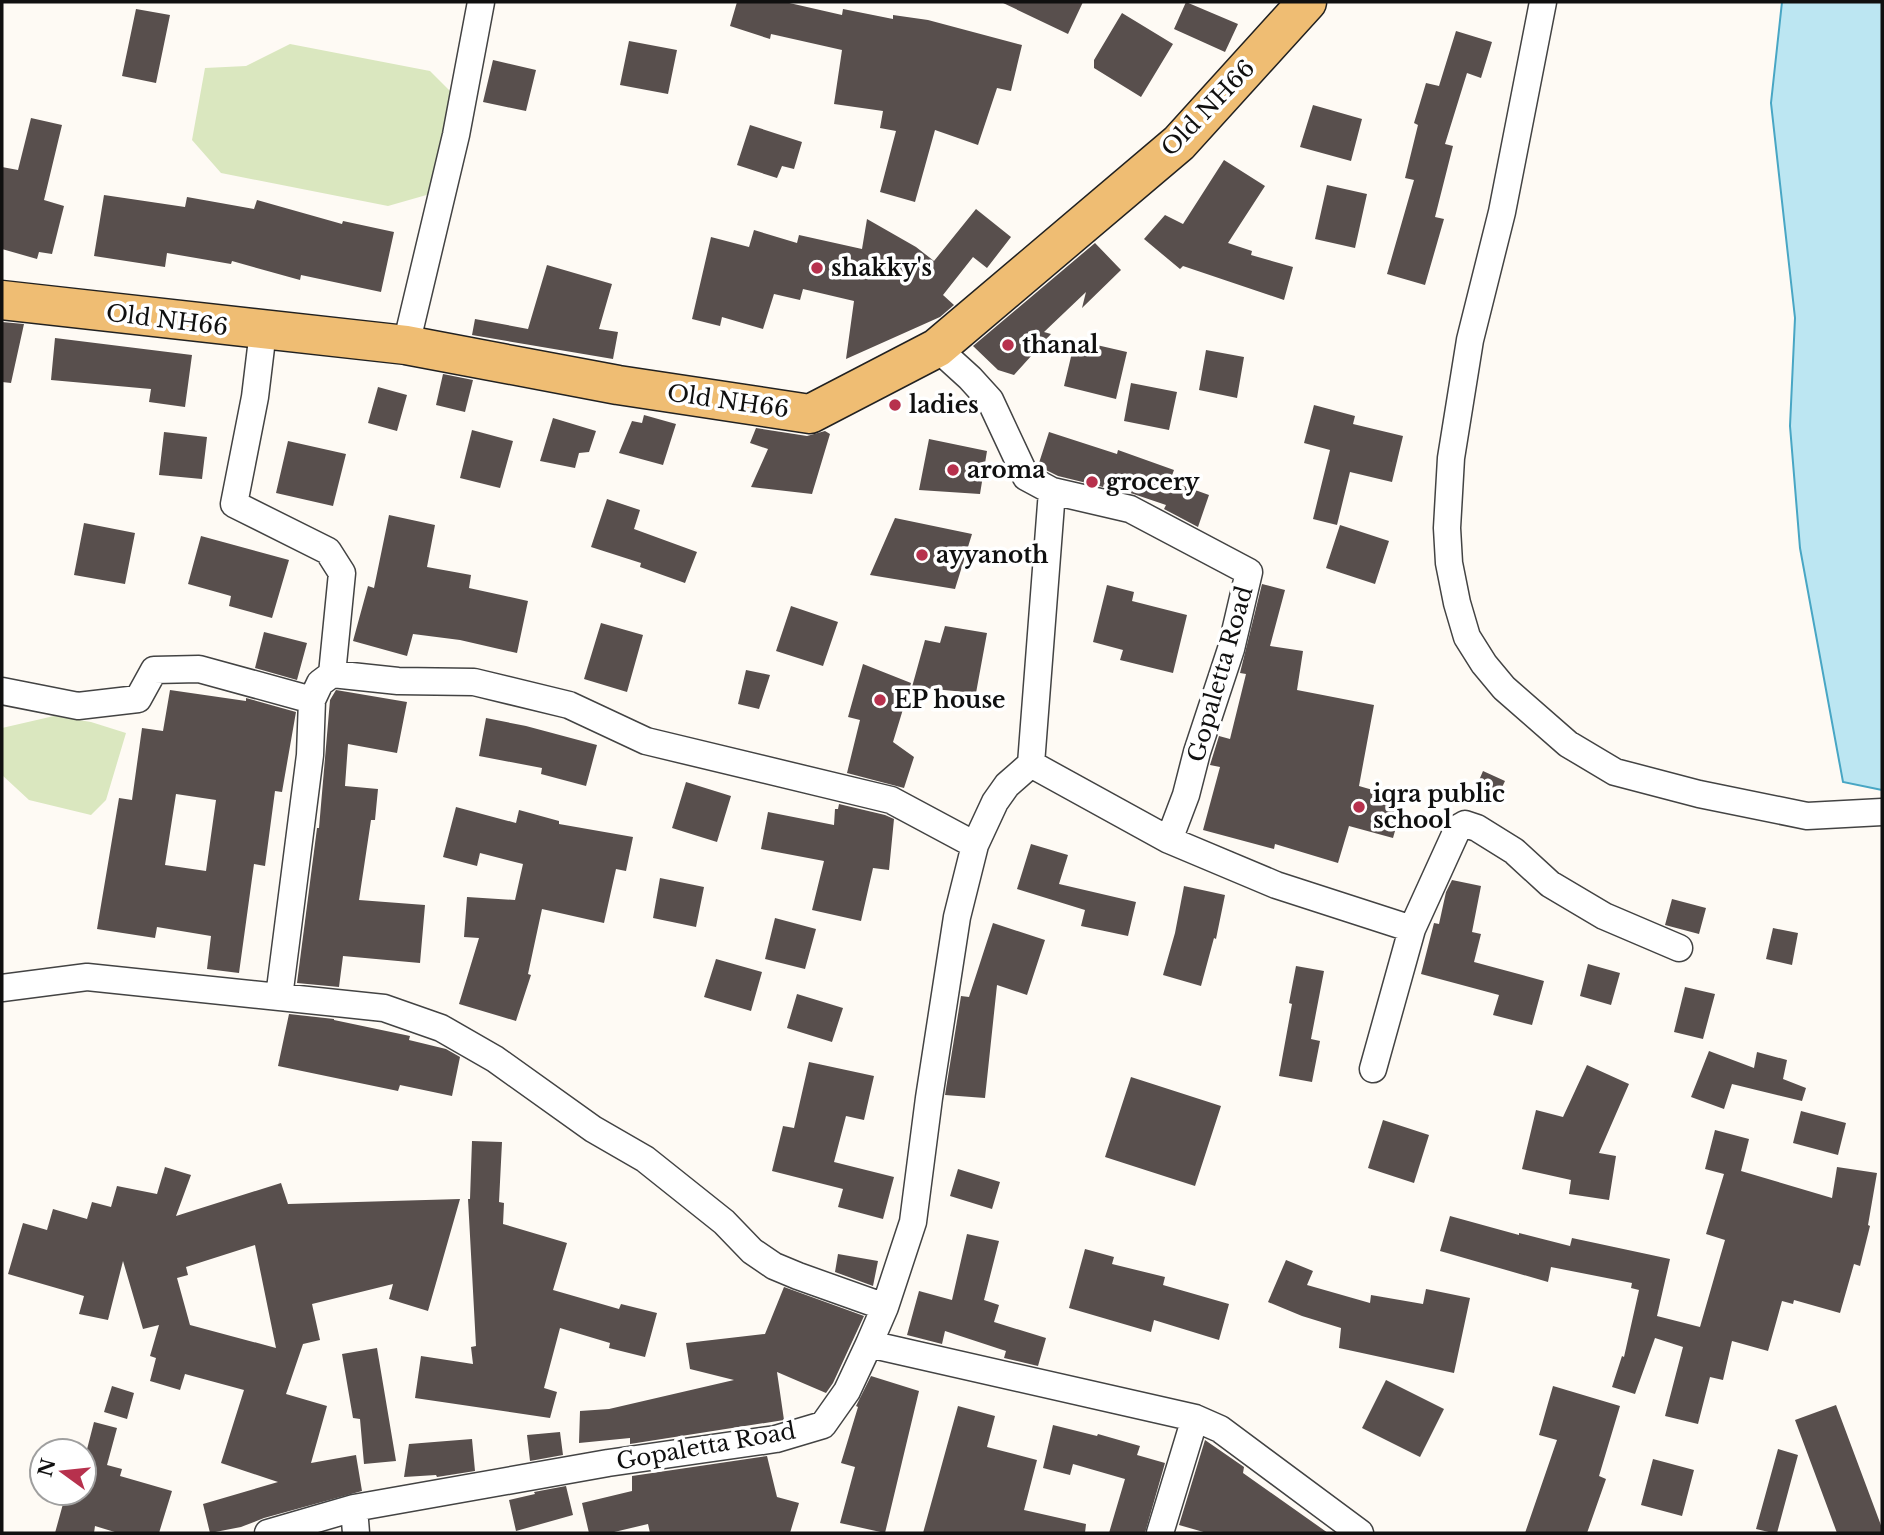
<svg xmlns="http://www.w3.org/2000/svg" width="1884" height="1535" viewBox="0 0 1884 1535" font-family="'Libre Baskerville',serif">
  <rect width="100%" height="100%" fill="#fefaf4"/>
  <path fill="#dae7bf" d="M 290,44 L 430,71 L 454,95 L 430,194 L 388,206 L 221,173 L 192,140 L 205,68 L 246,66 Z
    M 54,716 L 91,722 L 126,733 L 106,800 L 91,815 L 29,800 L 2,775 L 2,728 Z"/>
  <path fill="#bce6f2" stroke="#48a6c4" stroke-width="2" d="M 1782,2 L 1882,2 L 1882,790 L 1843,782 L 1800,548 L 1790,426 L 1795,318 L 1771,103 Z"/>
  <path fill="#584f4d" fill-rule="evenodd" d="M 737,2 L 785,2 L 842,15 L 843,9 L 893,19 L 893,15 L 928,20 L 1022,45 L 1011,91 L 997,88 L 978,145 L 935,130 L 915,202 L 880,192 L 896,131 L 880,128 L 883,111 L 834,104 L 842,50 L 771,34 L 770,39 L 730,26 Z
    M 1001,2 L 1083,2 L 1068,34 Z
    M 1186,2 L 1238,24 L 1225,52 L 1174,29 Z
    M 136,9 L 170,15 L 156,83 L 122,76 Z
    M 1122,13 L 1173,44 L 1141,97 L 1094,68 L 1094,60 Z
    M 1456,31 L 1492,42 L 1481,78 L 1467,73 L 1445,144 L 1453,146 L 1435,217 L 1444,219 L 1425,285 L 1387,274 L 1414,180 L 1405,178 L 1418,125 L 1414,123 L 1426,83 L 1439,86 Z
    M 629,41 L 677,50 L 668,94 L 620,85 Z
    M 493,60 L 536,70 L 526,111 L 483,102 Z
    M 1313,105 L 1362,119 L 1351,161 L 1300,147 Z
    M 31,118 L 62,125 L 44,200 L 64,206 L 52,254 L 39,252 L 37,259 L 2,249 L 2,167 L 18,170 Z
    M 750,125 L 802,142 L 794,169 L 782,166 L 777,178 L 737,165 Z
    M 1224,160 L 1265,186 L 1228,243 L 1252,251 L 1251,255 L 1293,267 L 1284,300 L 1183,266 L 1180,269 L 1144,239 L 1165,215 L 1183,224 Z
    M 1327,185 L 1367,194 L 1355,248 L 1315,239 Z
    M 104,195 L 185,207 L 187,197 L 254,209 L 257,200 L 342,224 L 343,221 L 394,232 L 381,292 L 301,275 L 300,280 L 232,261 L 231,264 L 167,253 L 165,267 L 94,256 Z
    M 976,209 L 1011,237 L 987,268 L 973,257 L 943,295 L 954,305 L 940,317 L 846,359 L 854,301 L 803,289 L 800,300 L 774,294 L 763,329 L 722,317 L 720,326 L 692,319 L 711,237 L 749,247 L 754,230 L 797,243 L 799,235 L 862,249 L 867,219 L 916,247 L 934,261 Z
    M 1095,243 L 1121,270 L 1082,308 L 1086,292 L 1044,332 L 1051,334 L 1014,375 L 998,370 L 973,346 Z
    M 547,265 L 612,284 L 599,329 L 618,332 L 613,359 L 472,335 L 475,319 L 528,329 Z
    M 2,322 L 24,324 L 11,383 L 2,382 Z
    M 55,338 L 192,355 L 185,407 L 149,402 L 151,389 L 51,380 Z
    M 1075,340 L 1127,352 L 1116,399 L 1064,386 Z
    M 1206,350 L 1244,357 L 1237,398 L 1199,390 Z
    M 443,374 L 473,380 L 465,412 L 436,405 Z
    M 1131,383 L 1177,392 L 1169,430 L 1124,421 Z
    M 378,387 L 407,395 L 397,431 L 368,423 Z
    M 1314,405 L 1355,416 L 1353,424 L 1403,436 L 1392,482 L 1350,472 L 1337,525 L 1313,519 L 1330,450 L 1304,443 Z
    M 644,415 L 676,424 L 663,465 L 619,453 L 632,421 L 642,423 Z
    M 553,418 L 596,431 L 589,452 L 579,453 L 575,468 L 540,461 Z
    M 756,428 L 807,436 L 825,431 L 830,434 L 812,494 L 751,487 L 768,449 L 750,443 Z
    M 472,430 L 513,441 L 500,488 L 460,478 Z
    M 164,432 L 207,437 L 202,479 L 159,475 Z
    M 1049,432 L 1117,454 L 1118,450 L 1174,470 L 1170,481 L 1209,495 L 1198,527 L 1164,509 L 1166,505 L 1104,484 L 1103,487 L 1058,476 L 1038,466 Z
    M 929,439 L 987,451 L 980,494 L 919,490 Z
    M 288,441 L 346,454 L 333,506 L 276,493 Z
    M 607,499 L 640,510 L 634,529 L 697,552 L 685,583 L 640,567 L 641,563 L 591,547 Z
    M 389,515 L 435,525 L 427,567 L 471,575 L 469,588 L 528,601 L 517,653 L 460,640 L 413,634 L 407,656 L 353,641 L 368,586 L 374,588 Z
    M 895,518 L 972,534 L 955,589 L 870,575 Z
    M 84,523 L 135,533 L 125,584 L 74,575 Z
    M 1340,525 L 1389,541 L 1375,584 L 1326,568 Z
    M 201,536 L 289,560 L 272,618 L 229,606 L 231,596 L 188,584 Z
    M 1262,584 L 1285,590 L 1270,646 L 1303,651 L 1297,690 L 1374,705 L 1359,786 L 1404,799 L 1393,838 L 1349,826 L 1338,863 L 1275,844 L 1274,849 L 1203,830 L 1220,767 L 1210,765 L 1219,736 L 1230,739 L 1246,674 L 1240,673 Z
    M 1107,585 L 1134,592 L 1132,601 L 1187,615 L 1173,673 L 1120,660 L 1123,650 L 1093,642 Z
    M 791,606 L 838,622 L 823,666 L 776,651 Z
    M 601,623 L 643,635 L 627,692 L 584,679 Z
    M 945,626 L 987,633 L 976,693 L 912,687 L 925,640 L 940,643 Z
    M 264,632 L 307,643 L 297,680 L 255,668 Z
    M 863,664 L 911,683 L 893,742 L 914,757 L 904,788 L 847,773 L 860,720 L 848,717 Z
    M 746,670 L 770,675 L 759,709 L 738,704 Z
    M 170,690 L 246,701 L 246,698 L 296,712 L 282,792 L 275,791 L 265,866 L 254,864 L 239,973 L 207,969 L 211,936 L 157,927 L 155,938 L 97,929 L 119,798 L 132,800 L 142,728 L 163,731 ZM 176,794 L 216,800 L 206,871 L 165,865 Z
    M 336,690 L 407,702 L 397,753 L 348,744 L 345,786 L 378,789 L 375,820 L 371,820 L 359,900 L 425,905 L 420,963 L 343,956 L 339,987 L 297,983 L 317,828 L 319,828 L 330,700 Z
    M 486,718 L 526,726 L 597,745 L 586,786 L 541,774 L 542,768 L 479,756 Z
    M 1483,771 L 1505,781 L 1495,802 L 1474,792 Z
    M 686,782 L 731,796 L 717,842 L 672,828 Z
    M 839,804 L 885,815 L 894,819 L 889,870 L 873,868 L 861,921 L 812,910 L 824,861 L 761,849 L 768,812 L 834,825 L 835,809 L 838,809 Z
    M 456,807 L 516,823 L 519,810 L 559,821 L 559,824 L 633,837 L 626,871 L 616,869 L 604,923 L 542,909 L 528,974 L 531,975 L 516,1021 L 459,1004 L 479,938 L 464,937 L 467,897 L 515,900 L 523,864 L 480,853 L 477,866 L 443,857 Z
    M 1031,844 L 1068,855 L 1059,884 L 1136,902 L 1128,936 L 1081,926 L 1085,910 L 1017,889 Z
    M 660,878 L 704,887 L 696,927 L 653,918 Z
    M 1452,880 L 1481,886 L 1472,932 L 1481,934 L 1474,962 L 1544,981 L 1532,1025 L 1493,1015 L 1499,995 L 1421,974 L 1434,923 L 1439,924 L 1446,892 Z
    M 1184,886 L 1225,895 L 1216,939 L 1214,938 L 1201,986 L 1163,975 L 1175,933 Z
    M 1672,899 L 1706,908 L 1699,934 L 1665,925 Z
    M 775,918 L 816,929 L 805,969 L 765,959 Z
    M 993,923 L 1045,940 L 1027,995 L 997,985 L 985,1098 L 945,1095 L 961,996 L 969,997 Z
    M 1773,928 L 1798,933 L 1792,965 L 1766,959 Z
    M 716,959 L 762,972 L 751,1011 L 704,997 Z
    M 1588,964 L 1620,973 L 1611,1005 L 1580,996 Z
    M 1296,966 L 1324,971 L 1311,1039 L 1320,1041 L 1312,1082 L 1279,1076 L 1292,1004 L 1289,1003 Z
    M 1685,987 L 1715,994 L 1703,1039 L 1674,1032 Z
    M 797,994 L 843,1008 L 832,1042 L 787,1028 Z
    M 289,1014 L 334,1019 L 334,1020 L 410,1036 L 409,1040 L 446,1049 L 460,1057 L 452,1096 L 400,1085 L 398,1091 L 278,1066 Z
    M 1709,1051 L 1754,1068 L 1757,1052 L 1787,1060 L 1783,1079 L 1806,1088 L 1802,1101 L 1732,1084 L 1724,1109 L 1691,1097 Z
    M 809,1062 L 874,1076 L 864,1120 L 846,1116 L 834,1162 L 894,1177 L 883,1219 L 838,1207 L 843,1189 L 772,1171 L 783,1126 L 794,1128 Z
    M 1587,1065 L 1629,1084 L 1599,1153 L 1616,1156 L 1609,1200 L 1569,1194 L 1571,1180 L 1522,1169 L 1536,1110 L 1563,1117 Z
    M 1131,1077 L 1221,1106 L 1195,1186 L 1105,1157 Z
    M 1801,1111 L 1846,1123 L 1838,1155 L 1793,1143 Z
    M 1383,1120 L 1429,1135 L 1414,1183 L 1368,1168 Z
    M 1715,1130 L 1749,1139 L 1741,1171 L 1832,1198 L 1837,1167 L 1877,1173 L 1868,1225 L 1870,1226 L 1860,1266 L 1854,1264 L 1840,1313 L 1794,1300 L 1793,1304 L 1782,1301 L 1768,1351 L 1732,1341 L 1723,1380 L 1710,1377 L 1698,1424 L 1665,1416 L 1683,1347 L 1655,1338 L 1635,1394 L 1612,1387 L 1622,1356 L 1624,1357 L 1639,1290 L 1631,1288 L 1632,1283 L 1551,1267 L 1548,1282 L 1440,1251 L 1450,1216 L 1519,1235 L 1519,1233 L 1570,1246 L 1572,1238 L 1670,1259 L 1657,1316 L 1700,1327 L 1725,1240 L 1706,1234 L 1724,1174 L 1705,1169 Z
    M 472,1141 L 502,1142 L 499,1202 L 504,1203 L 503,1224 L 567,1243 L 553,1290 L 619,1309 L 621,1304 L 657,1313 L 645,1357 L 609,1348 L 610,1343 L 560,1328 L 544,1388 L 557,1392 L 550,1418 L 415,1398 L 421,1356 L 473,1364 L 471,1347 L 476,1346 L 468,1199 L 470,1199 Z
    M 165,1167 L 191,1175 L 176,1216 L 281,1183 L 288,1204 L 460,1199 L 428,1311 L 389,1299 L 393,1284 L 312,1304 L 320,1340 L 303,1344 L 286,1394 L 327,1406 L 311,1463 L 356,1455 L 362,1491 L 264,1518 L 241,1527 L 210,1533 L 203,1504 L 278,1482 L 221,1463 L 244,1390 L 185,1374 L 180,1390 L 150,1381 L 156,1358 L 150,1356 L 159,1325 L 143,1329 L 123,1261 L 108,1320 L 79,1314 L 84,1296 L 8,1274 L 23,1223 L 47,1230 L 53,1209 L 87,1219 L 92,1202 L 111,1207 L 117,1186 L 157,1194 ZM 255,1245 L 276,1348 L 190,1325 L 177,1278 L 188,1275 L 186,1267 Z
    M 958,1169 L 1000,1182 L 992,1209 L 950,1196 Z
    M 967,1234 L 999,1241 L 984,1300 L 999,1305 L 994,1322 L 1046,1338 L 1038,1366 L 1004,1358 L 1006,1351 L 945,1331 L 942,1344 L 907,1335 L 919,1291 L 952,1300 Z
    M 1085,1249 L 1114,1257 L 1112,1264 L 1165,1277 L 1163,1285 L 1229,1304 L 1219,1340 L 1154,1320 L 1151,1332 L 1069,1308 Z
    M 838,1254 L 878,1261 L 873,1286 L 835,1272 Z
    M 1286,1260 L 1313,1271 L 1307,1285 L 1370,1303 L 1371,1295 L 1423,1304 L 1426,1289 L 1470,1298 L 1454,1373 L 1339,1348 L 1341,1328 L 1302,1316 L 1268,1302 Z
    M 784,1287 L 864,1316 L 833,1383 L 826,1393 L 777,1372 L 784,1420 L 630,1444 L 630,1438 L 579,1443 L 580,1411 L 609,1409 L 734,1380 L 690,1369 L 686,1343 L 765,1334 Z
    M 377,1348 L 396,1461 L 364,1464 L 360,1419 L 353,1418 L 342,1354 Z
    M 871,1376 L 919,1391 L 885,1533 L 840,1523 L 855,1467 L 841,1463 L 858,1407 L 856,1406 Z
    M 1386,1380 L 1444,1409 L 1420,1457 L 1362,1428 Z
    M 112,1386 L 134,1393 L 127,1419 L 104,1412 Z
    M 1553,1386 L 1620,1406 L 1599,1476 L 1606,1479 L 1587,1533 L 1525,1533 L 1557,1440 L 1539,1435 Z
    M 1836,1405 L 1882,1528 L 1882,1533 L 1837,1533 L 1795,1420 Z
    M 958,1406 L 995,1416 L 987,1447 L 1037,1460 L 1024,1510 L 1086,1524 L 1085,1533 L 923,1533 Z
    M 94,1422 L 117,1428 L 107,1465 L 122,1469 L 120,1476 L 172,1491 L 159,1533 L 118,1533 L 95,1526 L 94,1533 L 55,1533 L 66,1493 L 84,1493 L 84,1461 Z
    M 1053,1425 L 1097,1436 L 1098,1434 L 1140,1446 L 1137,1455 L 1165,1463 L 1145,1533 L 1109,1533 L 1125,1479 L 1073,1464 L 1070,1475 L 1043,1468 Z
    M 560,1432 L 563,1455 L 530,1461 L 527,1435 Z
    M 472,1439 L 475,1471 L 437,1477 L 436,1475 L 404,1477 L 409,1444 Z
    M 1205,1440 L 1244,1467 L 1243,1473 L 1328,1533 L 1207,1533 L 1179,1525 Z
    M 1778,1449 L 1798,1455 L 1777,1533 L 1773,1533 L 1756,1529 Z
    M 767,1456 L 777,1497 L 799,1503 L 790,1533 L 650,1533 L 648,1524 L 610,1533 L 589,1533 L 582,1503 L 632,1491 L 632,1476 Z
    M 1653,1459 L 1694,1470 L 1682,1516 L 1641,1505 Z
    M 566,1486 L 573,1515 L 516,1531 L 509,1500 L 535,1494 L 534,1492 Z"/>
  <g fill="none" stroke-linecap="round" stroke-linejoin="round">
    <defs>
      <path id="street" d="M 1543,2 L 1502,212 L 1470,340 L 1451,458 L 1447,528 L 1449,563 L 1457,603 L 1467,637 L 1484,664 L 1504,688 L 1568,744 L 1615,772 L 1699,794 L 1807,816 L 1882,812
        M 263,331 L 255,397 L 234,504 L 328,551 L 342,573 L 332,674
        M 406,345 L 456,135 L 481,2
        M 937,348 L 970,378 L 990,400 L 1026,477 L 1052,491 L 1130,509 L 1249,572 L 1231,649 L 1197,752 L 1186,795 L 1169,840
        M 2,691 L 78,706 L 138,699 L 154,670 L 199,669 L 312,700 L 320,683 L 332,674 L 398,681 L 474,682 L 569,705 L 646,741 L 891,800 L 975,845
        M 1031,764 L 1169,840 L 1276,885 L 1412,929 L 1458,828 L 1465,824 L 1477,828 L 1514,851 L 1550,884 L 1604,916 L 1679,948
        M 1031,764 L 1052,491
        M 2,988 L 87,977 L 384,1008 L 441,1028 L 495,1059 L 593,1129 L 645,1159 L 724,1222 L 752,1251 L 774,1266 L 798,1276 L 885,1307
        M 279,997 L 310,755 L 312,700
        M 1373,1069 L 1412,929
        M 869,1344 L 1195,1418 L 1220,1429 L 1360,1533
        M 354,1508 L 356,1533
        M 268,1533 L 354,1508 L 608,1463 L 776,1439 L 823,1425 L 847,1391 L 869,1344 L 885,1307 L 913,1222 L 929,1098 L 957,917 L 975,845 L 995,802 L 1007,785 L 1031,764
        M 1160,1533 L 1195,1418"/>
      <path id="primary" d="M 2,300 L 406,345 L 618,385 L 810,414 L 937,348 L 1179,143 L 1307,2"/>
    </defs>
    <use href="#street" stroke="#434343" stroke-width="29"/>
    <use href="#primary" stroke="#212121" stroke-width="41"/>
    <use href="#street" stroke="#fff" stroke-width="26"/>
    <use href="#primary" stroke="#efbd73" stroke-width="38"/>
  </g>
  <g fill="#b7314d" stroke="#fff" stroke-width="2.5">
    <circle cx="817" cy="268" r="7"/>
    <circle cx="1008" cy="345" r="7"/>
    <circle cx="895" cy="405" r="7"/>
    <circle cx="953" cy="470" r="7"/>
    <circle cx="1092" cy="482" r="7"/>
    <circle cx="922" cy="555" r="7"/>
    <circle cx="880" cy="700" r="7"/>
    <circle cx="1359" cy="807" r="7"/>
  </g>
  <g text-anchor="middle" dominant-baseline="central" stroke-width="7" stroke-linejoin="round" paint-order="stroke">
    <g font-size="23" fill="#101010" stroke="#fff">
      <text transform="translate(1208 108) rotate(-46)">Old NH66</text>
      <text transform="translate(167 320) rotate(7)">Old NH66</text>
      <text transform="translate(728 401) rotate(8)">Old NH66</text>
      <text transform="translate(1220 674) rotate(-74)">Gopaletta Road</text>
      <text transform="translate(706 1446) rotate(-10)">Gopaletta Road</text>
    </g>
    <g font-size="23" font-weight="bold" fill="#101010" stroke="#fff" text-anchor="start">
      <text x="831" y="268">shakky's</text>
      <text x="1022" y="345">thanal</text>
      <text x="909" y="405">ladies</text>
      <text x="967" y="470">aroma</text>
      <text x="1106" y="482">grocery</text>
      <text x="936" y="555">ayyanoth</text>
      <text x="894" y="700">EP house</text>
      <text x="1373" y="794">iqra public<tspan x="1373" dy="26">school</tspan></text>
    </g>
  </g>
  <rect width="1884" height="1535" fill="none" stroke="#101010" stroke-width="7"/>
  <g transform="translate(63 1472) rotate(285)"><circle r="33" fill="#ffffff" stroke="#9f9f9f" stroke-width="2"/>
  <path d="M0-5L12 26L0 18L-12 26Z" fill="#b7314d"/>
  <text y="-10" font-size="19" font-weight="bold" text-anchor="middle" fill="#101010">N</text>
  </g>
</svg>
